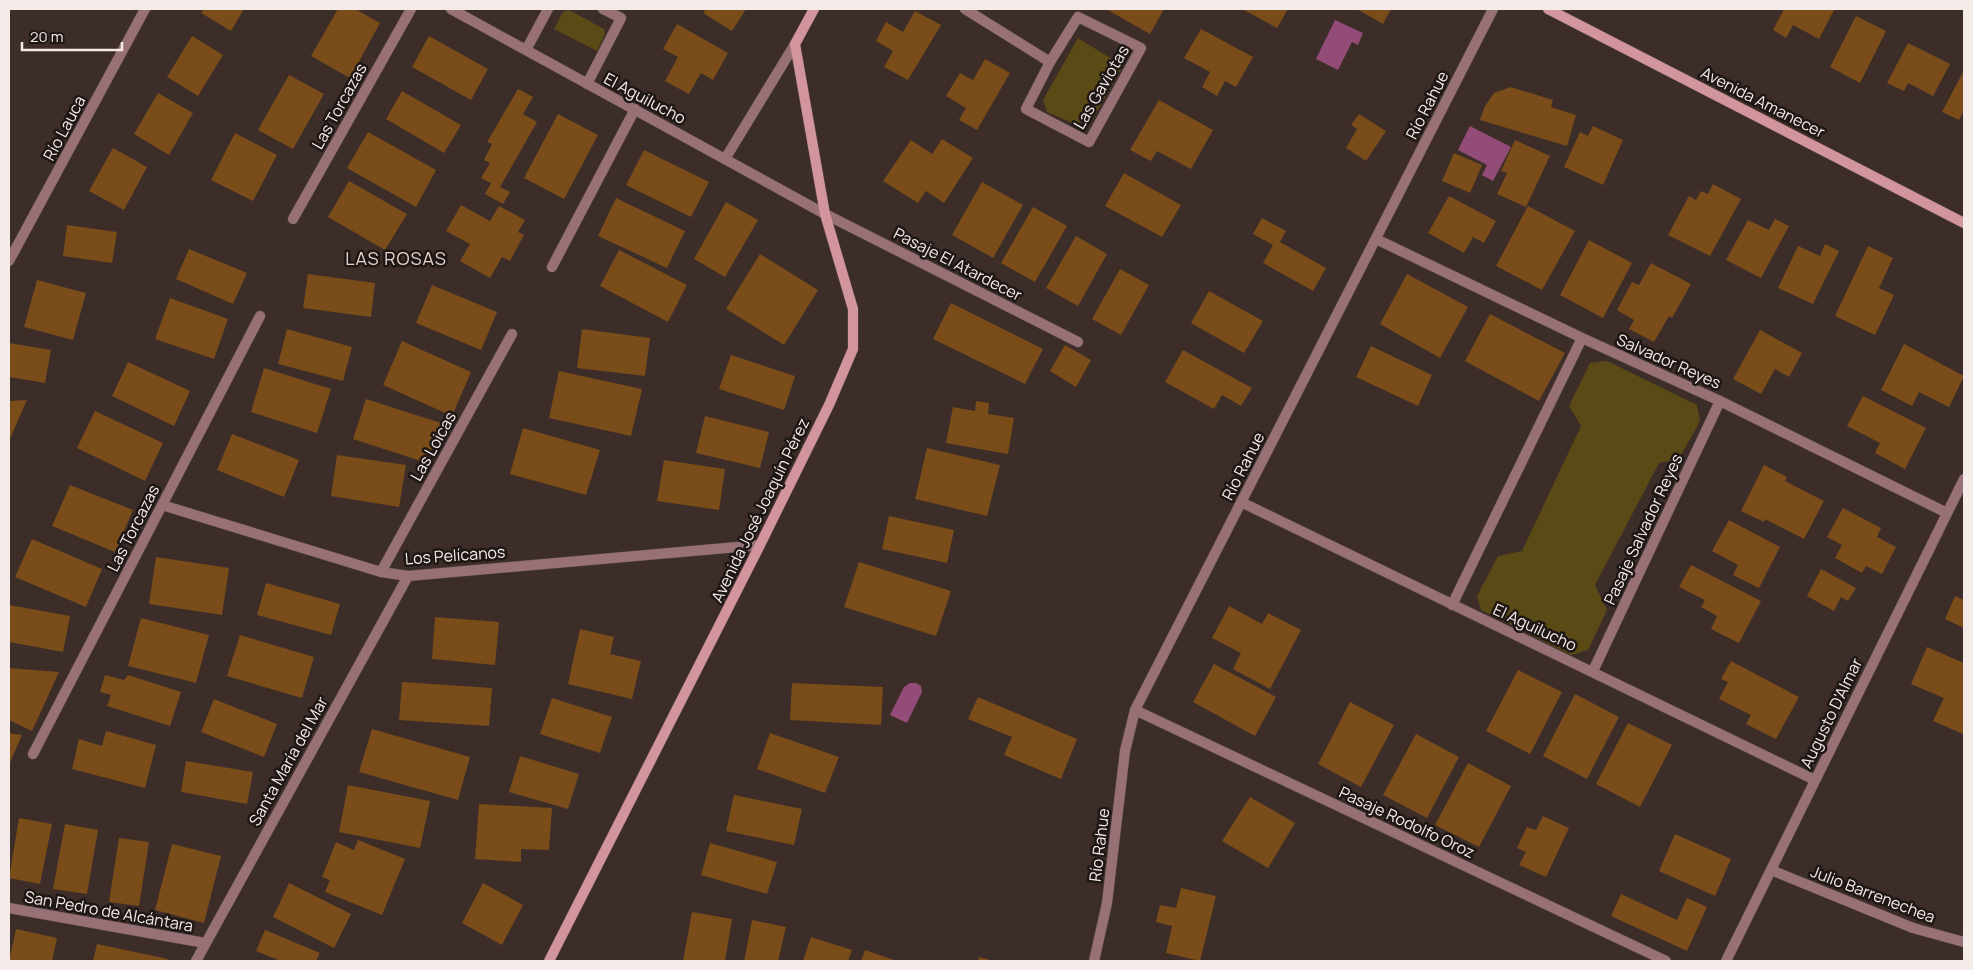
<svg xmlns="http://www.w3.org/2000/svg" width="1973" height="970" viewBox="0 0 1973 970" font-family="Manrope,sans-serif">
  <rect width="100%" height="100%" fill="#3c2d28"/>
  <path fill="#5a4a15" d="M 569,10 L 604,29 L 605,34 L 597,51 L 554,29 L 563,12 Z
    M 1078,38 L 1123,66 L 1092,120 L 1075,124 L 1047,112 L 1043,100 Z
    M 1607,361 L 1697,405 L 1700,421 L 1679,459 L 1659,463 L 1595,585 L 1607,610 L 1588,650 L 1571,655 L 1481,610 L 1477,596 L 1498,556 L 1522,551 L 1581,426 L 1569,406 L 1590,363 Z"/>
  <path fill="#934c78" d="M 1335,20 L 1363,33 L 1358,45 L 1352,42 L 1338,70 L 1316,59 Z
    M 1470,126 L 1511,147 L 1493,181 L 1482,175 L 1487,165 L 1458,150 Z
    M 910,683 L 916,683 L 921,686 L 922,692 L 907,723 L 890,715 L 904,687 Z"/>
  <path fill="#794c19" d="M 204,9 L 244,9 L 231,31 L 201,13 Z
    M 338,9 L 355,9 L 380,23 L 350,78 L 311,56 Z
    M 706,9 L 746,9 L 732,31 L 703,13 Z
    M 1106,9 L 1164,9 L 1150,34 Z
    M 1242,9 L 1288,9 L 1277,28 Z
    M 1357,9 L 1391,9 L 1383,24 Z
    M 1784,9 L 1831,9 L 1834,10 L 1819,39 L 1793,25 L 1786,38 L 1773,30 Z
    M 915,11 L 941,25 L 908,80 L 884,67 L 893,51 L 876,41 L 886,22 L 903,32 Z
    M 1856,16 L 1886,31 L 1860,83 L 1830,67 Z
    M 677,24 L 728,53 L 713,80 L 701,73 L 689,94 L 665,81 L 678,57 L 663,49 Z
    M 1201,29 L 1253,57 L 1236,87 L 1225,81 L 1217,96 L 1202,87 L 1210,72 L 1184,58 Z
    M 192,36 L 223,55 L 198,96 L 167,77 Z
    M 429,36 L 488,69 L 471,100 L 412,67 Z
    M 1908,43 L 1950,64 L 1933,96 L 1908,83 L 1904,91 L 1887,83 Z
    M 985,59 L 1010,73 L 977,130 L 959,120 L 966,108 L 946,96 L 960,73 L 973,80 Z
    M 1963,72 L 1964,73 L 1964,113 L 1963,112 L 1959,120 L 1942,112 Z
    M 289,75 L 324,94 L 293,149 L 258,130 Z
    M 1511,87 L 1553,100 L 1551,107 L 1576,115 L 1567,146 L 1480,120 L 1485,106 L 1494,93 Z
    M 518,89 L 533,97 L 523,114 L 537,122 L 500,187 L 510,192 L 503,204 L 485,194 L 491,183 L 481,178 L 490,163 L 484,160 L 492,144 L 487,142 Z
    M 402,91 L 461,125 L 444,153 L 386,119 Z
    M 158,93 L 193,113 L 169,155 L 134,134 Z
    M 1159,100 L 1213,130 L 1191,169 L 1157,151 L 1151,161 L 1130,150 Z
    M 558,114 L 598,135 L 564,199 L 524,178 Z
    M 1359,114 L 1386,131 L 1366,161 L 1346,148 L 1357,129 L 1351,125 Z
    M 1593,126 L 1623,140 L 1603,185 L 1564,167 L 1580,132 L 1588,136 Z
    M 368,132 L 436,170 L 416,207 L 347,168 Z
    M 235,133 L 277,155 L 253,201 L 211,180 Z
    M 942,139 L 973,158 L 944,203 L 926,191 L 918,203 L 883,181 L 911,140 L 932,154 Z
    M 1515,140 L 1550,156 L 1526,207 L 1497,194 L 1507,173 L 1501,171 Z
    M 113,148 L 147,167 L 124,210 L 89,191 Z
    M 644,150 L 709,182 L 691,217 L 626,185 Z
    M 1454,153 L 1482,165 L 1470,193 L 1442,181 Z
    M 1124,173 L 1181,205 L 1162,237 L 1105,206 Z
    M 349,181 L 407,214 L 385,250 L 328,217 Z
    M 982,182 L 1023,205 L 993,258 L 952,235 Z
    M 1713,184 L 1741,199 L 1710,256 L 1668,235 L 1689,196 L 1696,200 L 1701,191 L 1708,194 Z
    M 1449,196 L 1496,221 L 1484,243 L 1473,237 L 1464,253 L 1428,233 Z
    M 616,198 L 685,231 L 667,268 L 598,236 Z
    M 726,202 L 758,220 L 725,277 L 694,259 Z
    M 461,205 L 490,221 L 499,206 L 525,220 L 518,232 L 524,235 L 510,261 L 502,257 L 490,278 L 460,261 L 470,244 L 446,231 Z
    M 1528,206 L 1575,231 L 1542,290 L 1496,266 Z
    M 1033,207 L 1067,226 L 1035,282 L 1001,263 Z
    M 1262,218 L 1286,231 L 1280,242 L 1326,268 L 1313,291 L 1263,263 L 1273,245 L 1253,234 Z
    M 1775,219 L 1789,226 L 1761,278 L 1726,260 L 1748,220 L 1769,230 Z
    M 67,225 L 117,232 L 112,263 L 63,256 Z
    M 1076,236 L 1107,254 L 1078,306 L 1046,288 Z
    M 1589,240 L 1632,263 L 1603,318 L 1560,295 Z
    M 1825,244 L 1839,251 L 1813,304 L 1778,288 L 1798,246 L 1820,256 Z
    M 1868,246 L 1893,258 L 1879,288 L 1894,295 L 1875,335 L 1835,316 Z
    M 189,249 L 247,273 L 233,304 L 176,279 Z
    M 619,250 L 687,285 L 668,322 L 600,286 Z
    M 760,254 L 818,290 L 784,345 L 726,309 Z
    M 1651,263 L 1691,284 L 1672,318 L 1669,316 L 1654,342 L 1629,329 L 1634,320 L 1617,310 L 1632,282 L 1639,285 Z
    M 1120,269 L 1149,285 L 1121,335 L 1092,319 Z
    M 308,274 L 375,283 L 371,317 L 303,308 Z
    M 1407,274 L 1468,307 L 1440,358 L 1380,324 Z
    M 37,280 L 86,293 L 73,340 L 24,327 Z
    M 432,285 L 497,312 L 481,350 L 416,323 Z
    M 1209,291 L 1263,321 L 1244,353 L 1191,323 Z
    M 170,298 L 228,319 L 214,359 L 155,339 Z
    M 951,303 L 1043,349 L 1025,384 L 933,339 Z
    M 1490,314 L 1565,353 L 1539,401 L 1465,361 Z
    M 287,329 L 352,347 L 343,381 L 278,364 Z
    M 582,329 L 650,338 L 645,376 L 577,368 Z
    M 1760,330 L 1802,353 L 1789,377 L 1775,369 L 1761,394 L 1733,379 Z
    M 402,341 L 471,372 L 452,416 L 383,385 Z
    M 9,343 L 51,350 L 45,383 L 9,377 Z
    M 1904,344 L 1964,376 L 1949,407 L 1919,392 L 1912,406 L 1881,390 Z
    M 1065,345 L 1091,360 L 1076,387 L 1050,371 Z
    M 1371,346 L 1432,375 L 1418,406 L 1356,377 Z
    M 1183,350 L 1252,388 L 1241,406 L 1222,395 L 1214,409 L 1165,382 Z
    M 731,355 L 795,376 L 784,410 L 719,389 Z
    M 128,362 L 190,391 L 174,426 L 112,396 Z
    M 264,368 L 331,389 L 317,433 L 251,412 Z
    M 559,371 L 642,389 L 631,436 L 549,418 Z
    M 1863,396 L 1926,428 L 1905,469 L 1875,453 L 1880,443 L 1847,426 Z
    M 366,399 L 441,423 L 427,463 L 353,439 Z
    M 27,400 L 9,441 L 9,401 Z
    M 976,401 L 989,403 L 988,414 L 1014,418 L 1008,454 L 946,443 L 953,407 L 975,411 Z
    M 95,411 L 163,443 L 145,481 L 77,448 Z
    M 705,416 L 769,432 L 760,468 L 696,453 Z
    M 523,428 L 600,450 L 586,495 L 510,474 Z
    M 232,434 L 299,460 L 284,497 L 217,470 Z
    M 927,448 L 1000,465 L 987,516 L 915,499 Z
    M 337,455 L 406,465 L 399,507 L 331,496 Z
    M 664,460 L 725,469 L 719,510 L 657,501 Z
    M 1764,465 L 1787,477 L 1785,481 L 1824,501 L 1804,539 L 1765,519 L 1764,522 L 1741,511 Z
    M 70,485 L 133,510 L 115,552 L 52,526 Z
    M 1843,508 L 1881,528 L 1877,537 L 1896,547 L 1882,574 L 1866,566 L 1862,573 L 1835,558 L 1842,545 L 1827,537 Z
    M 889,516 L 954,530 L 947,563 L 882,549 Z
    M 1729,520 L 1780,547 L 1759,588 L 1733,575 L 1738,565 L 1712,551 Z
    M 32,539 L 102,569 L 86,607 L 15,577 Z
    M 156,557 L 229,568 L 222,615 L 149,604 Z
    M 859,562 L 951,591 L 936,636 L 844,607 Z
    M 1691,565 L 1761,601 L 1739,643 L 1711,629 L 1717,616 L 1701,607 L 1705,600 L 1679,587 Z
    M 1821,569 L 1856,588 L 1848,601 L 1841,597 L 1834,611 L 1807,596 Z
    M 266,583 L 340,604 L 331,635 L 257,615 Z
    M 1955,596 L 1964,600 L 1964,628 L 1945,619 Z
    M 9,605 L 70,616 L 63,652 L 9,642 Z
    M 1229,606 L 1262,624 L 1268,613 L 1301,630 L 1270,689 L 1233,669 L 1241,653 L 1212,638 Z
    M 435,617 L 499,622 L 495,665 L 432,659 Z
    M 141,618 L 209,635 L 196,683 L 128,666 Z
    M 580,629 L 614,637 L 610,654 L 641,661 L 632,699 L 568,684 Z
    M 240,635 L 314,657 L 302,698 L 227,676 Z
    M 1927,647 L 1964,663 L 1964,731 L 1963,734 L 1933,721 L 1944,698 L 1911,684 Z
    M 1731,661 L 1799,697 L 1776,739 L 1746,724 L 1751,715 L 1719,699 L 1728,682 L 1721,679 Z
    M 1214,664 L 1276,697 L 1255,736 L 1193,702 Z
    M 9,668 L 59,672 L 32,731 L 9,720 Z
    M 1518,670 L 1562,692 L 1530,754 L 1486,731 Z
    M 105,675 L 124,680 L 128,675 L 181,692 L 170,726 L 107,706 L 111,695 L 100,692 Z
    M 402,682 L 492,688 L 489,726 L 399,720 Z
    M 792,683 L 883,687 L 881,725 L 790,720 Z
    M 1575,694 L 1619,717 L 1587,779 L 1543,756 Z
    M 978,697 L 1077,739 L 1061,779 L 1004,755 L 1012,737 L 968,719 Z
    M 552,698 L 612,717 L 600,753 L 540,734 Z
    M 214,699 L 277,724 L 264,757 L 201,732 Z
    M 1350,702 L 1394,725 L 1361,787 L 1318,764 Z
    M 1628,723 L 1672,745 L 1640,807 L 1596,784 Z
    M 372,729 L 470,757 L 458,800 L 359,772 Z
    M 106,731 L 156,745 L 145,788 L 72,769 L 79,739 L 102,746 Z
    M 9,733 L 22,735 L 9,765 Z
    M 770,733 L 839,757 L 825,793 L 757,769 Z
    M 1416,734 L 1459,757 L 1427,818 L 1383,795 Z
    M 520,756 L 579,774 L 568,809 L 509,792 Z
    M 186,761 L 253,772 L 247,804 L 181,792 Z
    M 1468,763 L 1511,786 L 1479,847 L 1435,825 Z
    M 348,785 L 430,801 L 420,848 L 339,832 Z
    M 734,795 L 802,809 L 794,845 L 726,831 Z
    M 1250,797 L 1295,823 L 1268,868 L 1222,841 Z
    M 479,804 L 552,808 L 549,850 L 521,849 L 521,862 L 475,859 Z
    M 1543,816 L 1569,828 L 1546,877 L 1519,865 L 1526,852 L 1517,848 L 1527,827 L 1536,830 Z
    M 19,818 L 52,824 L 40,884 L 9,878 Z
    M 65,824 L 98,830 L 87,894 L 53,889 Z
    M 1675,834 L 1731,859 L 1715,896 L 1659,871 Z
    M 119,838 L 149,842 L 139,906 L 109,902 Z
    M 358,840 L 405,859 L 382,915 L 325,892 L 330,880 L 322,877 L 336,842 L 354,850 Z
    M 710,843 L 777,862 L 767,894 L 701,875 Z
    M 172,844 L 221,856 L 204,923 L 155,910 Z
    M 289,883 L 351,914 L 334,948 L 273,917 Z
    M 483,883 L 523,905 L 502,945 L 462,923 Z
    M 1181,888 L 1216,896 L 1200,961 L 1166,953 L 1172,926 L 1156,922 L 1160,905 L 1176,908 Z
    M 1621,894 L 1677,920 L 1687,898 L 1707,907 L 1687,951 L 1611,916 Z
    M 692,912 L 732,919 L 725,961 L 683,961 Z
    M 752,920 L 786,927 L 778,961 L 744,961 Z
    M 16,929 L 57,938 L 52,961 L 9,961 Z
    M 265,930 L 320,953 L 316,961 L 281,961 L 256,951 Z
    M 811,937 L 852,950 L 848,961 L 803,961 Z
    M 97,944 L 168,959 L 167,961 L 93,961 Z
    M 865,950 L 897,961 L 861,961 Z
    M 979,957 L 994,961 L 978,961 Z"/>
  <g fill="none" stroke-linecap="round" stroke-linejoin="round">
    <defs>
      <path id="street" d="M 451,9 L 825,214 L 1078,342
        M 965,9 L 1050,62
        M 1078,17 L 1141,48 L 1089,142 L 1026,109 L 1050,62 Z
        M 526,50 L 548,9
        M 587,84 L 621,18 L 603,9
        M 725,159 L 795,44
        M 293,219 L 411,9
        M 1376,239 L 1582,338 L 1720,401 L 1947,513
        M 9,261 L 145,9
        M 552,267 L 635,109
        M 1241,502 L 1815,780
        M 162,505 L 381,572 L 408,576 L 760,545
        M 381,572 L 512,334
        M 1452,605 L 1582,338
        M 1593,671 L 1720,401
        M 1135,710 L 1666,961
        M 33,754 L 260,316
        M 1771,870 L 1913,928 L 1964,942
        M 9,908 L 205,943
        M 196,961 L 408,576
        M 1094,961 L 1107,903 L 1125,751 L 1135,710 L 1493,9
        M 1726,961 L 1964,479"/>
      <path id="secondary" d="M 1548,9 L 1964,223
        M 549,961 L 760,545 L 829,405 L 853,349 L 853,309 L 825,214 L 795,44 L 814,9"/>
    </defs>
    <use href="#street" stroke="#5a4b47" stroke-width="11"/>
    <use href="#secondary" stroke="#5a4b47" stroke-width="11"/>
    <use href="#street" stroke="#987176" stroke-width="10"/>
    <use href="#secondary" stroke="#d3959d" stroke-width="10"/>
  </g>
  <g text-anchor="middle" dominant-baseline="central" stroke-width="5" stroke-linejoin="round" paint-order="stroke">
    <g font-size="16" fill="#f5ebe8" stroke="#1e1715">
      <text transform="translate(1101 87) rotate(-60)">Las Gaviotas</text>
      <text transform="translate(645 98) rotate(28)">El Aguilucho</text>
      <text transform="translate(1763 102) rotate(27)">Avenida Amanecer</text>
      <text transform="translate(1427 105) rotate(-63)">Río Rahue</text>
      <text transform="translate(339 106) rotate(-61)">Las Torcazas</text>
      <text transform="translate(64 128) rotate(-62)">Río Lauca</text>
      <text transform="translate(958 264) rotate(27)">Pasaje El Atardecer</text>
      <text transform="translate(1669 361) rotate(24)">Salvador Reyes</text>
      <text transform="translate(433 446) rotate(-61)">Las Loicas</text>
      <text transform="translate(1243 466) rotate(-63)">Río Rahue</text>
      <text transform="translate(760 510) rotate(-64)">Avenida José Joaquín Pérez</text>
      <text transform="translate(133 528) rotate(-63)">Las Torcazas</text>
      <text transform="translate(1643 529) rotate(-65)">Pasaje Salvador Reyes</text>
      <text transform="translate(455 555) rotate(-4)">Los Pelícanos</text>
      <text transform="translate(1535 627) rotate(25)">El Aguilucho</text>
      <text transform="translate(1831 713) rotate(-64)">Augusto D'Almar</text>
      <text transform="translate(288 761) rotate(-61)">Santa María del Mar</text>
      <text transform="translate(1407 822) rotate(25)">Pasaje Rodolfo Oroz</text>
      <text transform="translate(1099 845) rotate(-83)">Río Rahue</text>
      <text transform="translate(1873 894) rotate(21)">Julio Barrenechea</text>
      <text transform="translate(109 911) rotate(10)">San Pedro de Alcántara</text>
    </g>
    <g font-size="18" letter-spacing="1" fill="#e6d2cc" stroke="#1e1715">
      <text x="396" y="258">LAS ROSAS</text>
    </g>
  </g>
  <rect width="1973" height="970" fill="none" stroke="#f5ebe8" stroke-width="20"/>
  <path d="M22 42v8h100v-8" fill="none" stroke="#f5ebe8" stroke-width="2.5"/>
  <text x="30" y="42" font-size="15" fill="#f5ebe8" stroke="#1e1715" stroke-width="4" paint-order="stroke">20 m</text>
</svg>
